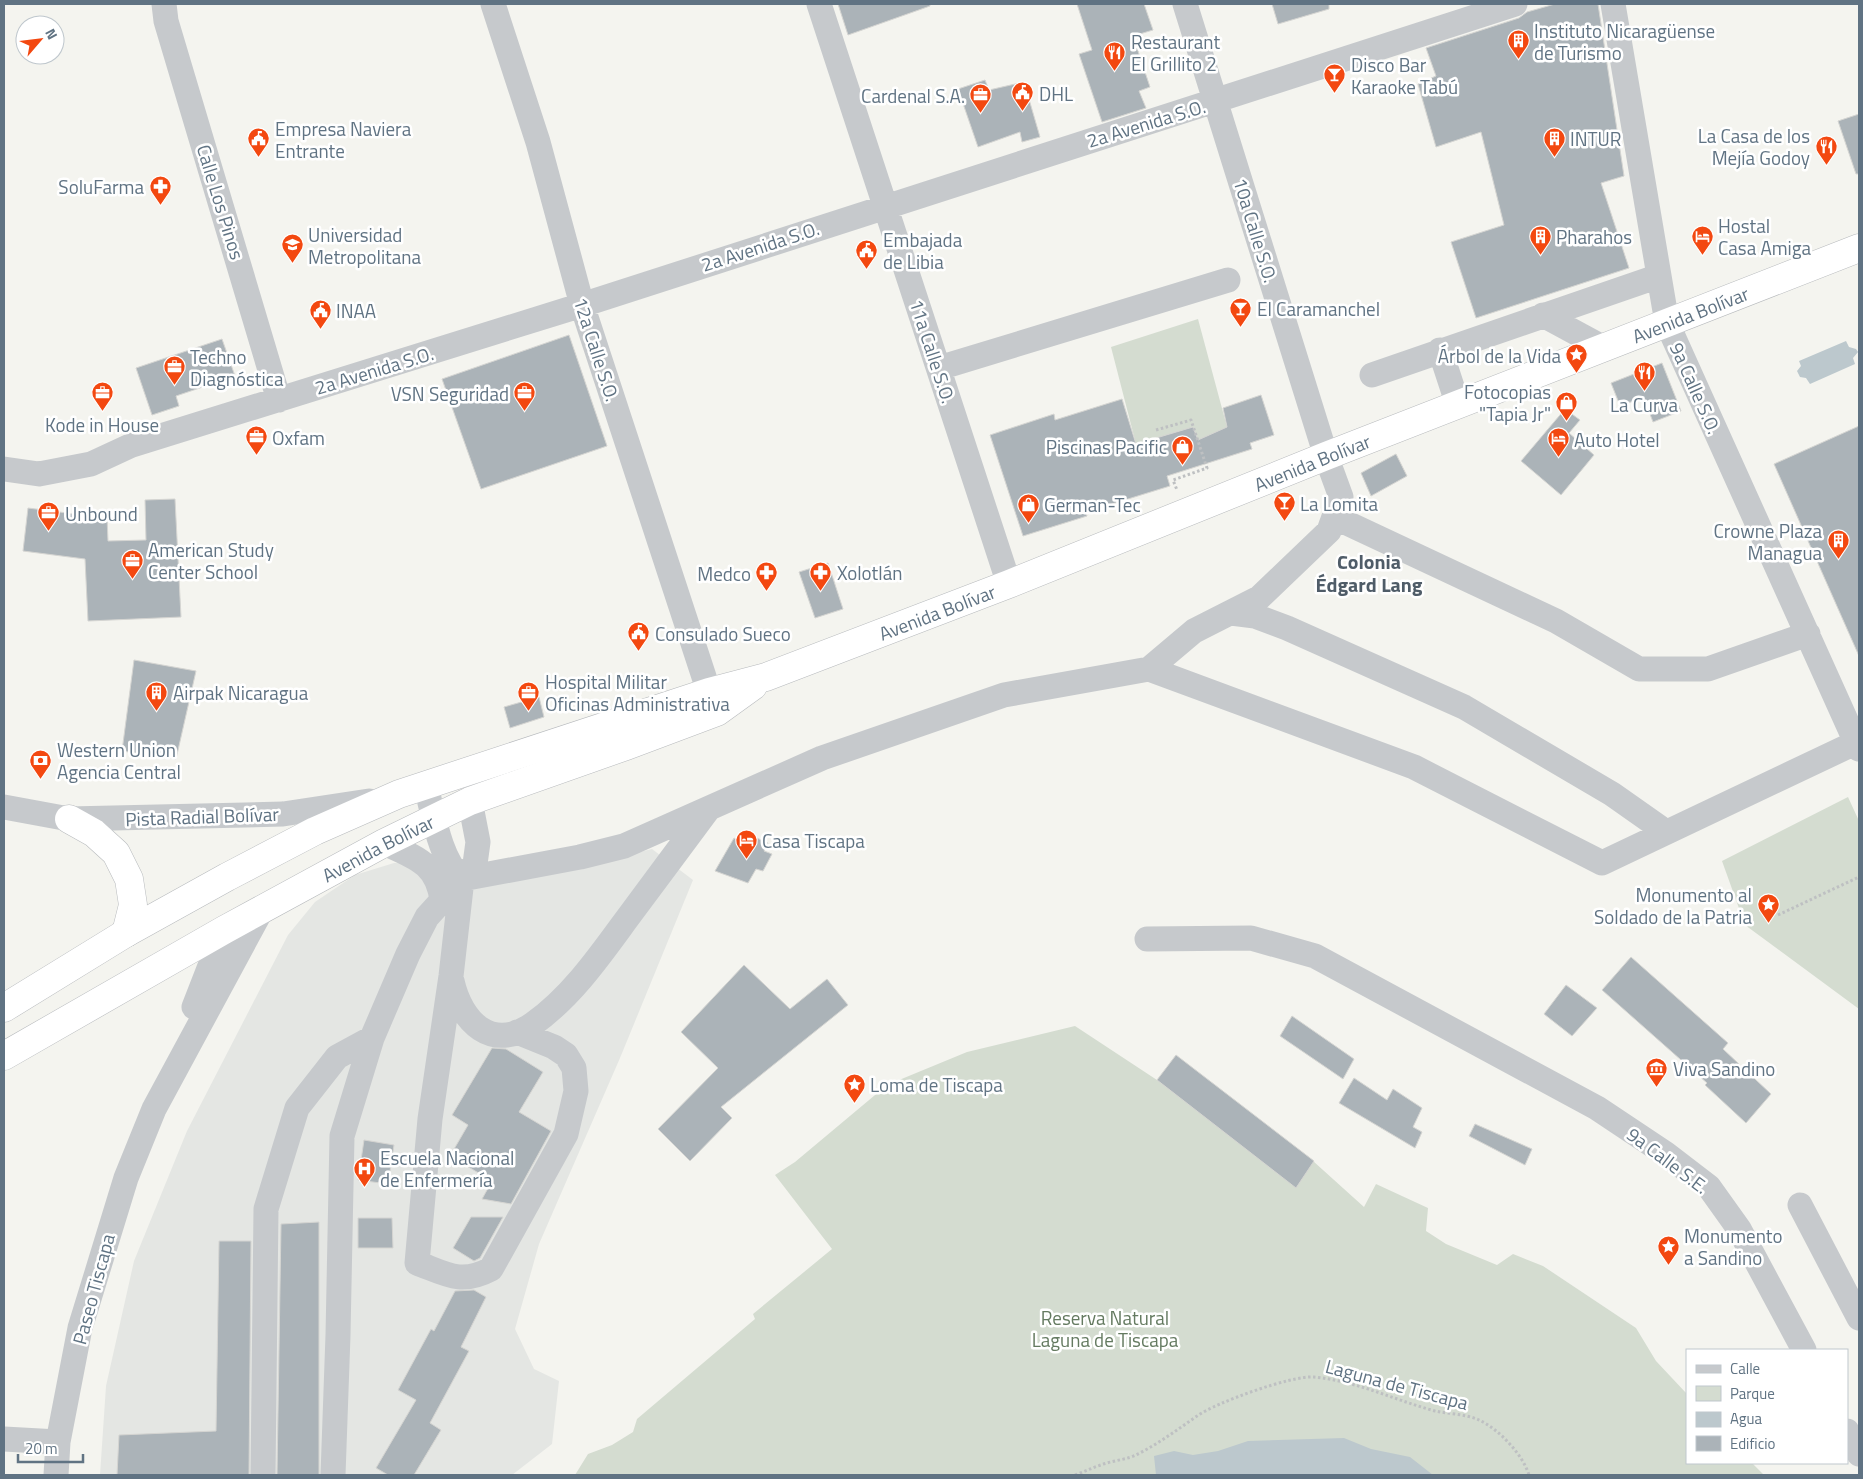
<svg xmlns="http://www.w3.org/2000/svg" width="1863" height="1479" viewBox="0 0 1863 1479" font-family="'Titillium Web',sans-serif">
  <rect width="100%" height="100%" fill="#f4f4ef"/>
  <path fill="#e4e6e3" d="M 652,849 L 693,880 L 620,1058 L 539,1244 L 515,1329 L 534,1369 L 559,1381 L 552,1444 L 512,1475 L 100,1475 L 106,1386 L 134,1261 L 187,1131 L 288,935 L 315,902 L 355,875 L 394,863 L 495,865 L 558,872 Z"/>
  <path fill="#d4dcd0" d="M 1198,319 L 1227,427 L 1198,440 L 1193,427 L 1136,444 L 1111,347 Z
    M 1848,797 L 1859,821 L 1859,1009 L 1745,925 L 1722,861 Z
    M 1075,1026 L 1157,1080 L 1296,1187 L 1313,1161 L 1364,1207 L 1376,1184 L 1428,1208 L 1426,1231 L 1446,1244 L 1497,1265 L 1513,1254 L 1543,1266 L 1636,1328 L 1656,1361 L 1687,1394 L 1687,1463 L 1752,1463 L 1764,1475 L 575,1475 L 588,1454 L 612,1445 L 633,1432 L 637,1419 L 755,1319 L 753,1314 L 832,1249 L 775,1175 L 795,1162 L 887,1085 L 967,1052 Z"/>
  <path fill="#bcc8cd" d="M 1846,341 L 1849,347 L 1856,349 L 1858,352 L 1853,358 L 1855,364 L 1810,384 L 1806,378 L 1800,377 L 1797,371 L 1801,366 L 1799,361 Z
    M 1344,1438 L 1371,1449 L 1410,1457 L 1433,1475 L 1156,1475 L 1154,1456 L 1174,1451 L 1193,1455 L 1218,1451 L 1248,1441 Z"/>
  <path fill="#abb3b8" stroke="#d5d5d2" d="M 838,4 L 930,4 L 930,6 L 848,35 Z
    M 1077,4 L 1144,4 L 1153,30 L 1133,36 L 1150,87 L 1139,91 L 1146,108 L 1102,122 L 1079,54 L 1092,50 Z
    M 1272,4 L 1329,4 L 1329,9 L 1278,24 Z
    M 1555,4 L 1598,4 L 1624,176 L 1601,183 L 1629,268 L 1476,318 L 1451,242 L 1504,225 L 1481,132 L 1436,147 L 1418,84 L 1436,76 L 1426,48 L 1519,18 L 1527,12 Z
    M 985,80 L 989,90 L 1024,82 L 1040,137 L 1022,142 L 1020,132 L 978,147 L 958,89 Z
    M 1859,114 L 1859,174 L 1856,174 L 1838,121 Z
    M 569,335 L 607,446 L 481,489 L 442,379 Z
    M 222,339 L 235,376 L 176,396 L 179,406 L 152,415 L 136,368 Z
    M 1662,363 L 1681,411 L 1653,422 L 1645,401 L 1619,403 L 1611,383 Z
    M 1261,395 L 1274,435 L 1250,443 L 1252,449 L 1167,476 L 1170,486 L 1086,512 L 1087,516 L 1023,536 L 990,435 L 1054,414 L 1055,420 L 1122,399 L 1136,444 L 1193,427 L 1198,440 L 1227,427 L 1223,408 Z
    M 1565,409 L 1580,420 L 1569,433 L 1594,455 L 1561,495 L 1521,461 Z
    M 1859,426 L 1859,656 L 1774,464 Z
    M 1396,454 L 1407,476 L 1371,496 L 1361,473 Z
    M 175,499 L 181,617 L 88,621 L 85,559 L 23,551 L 28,508 L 75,514 L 74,519 L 107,517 L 108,541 L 146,540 L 145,500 Z
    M 828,563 L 843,609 L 815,618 L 799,572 Z
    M 134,660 L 196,671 L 176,759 L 122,751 Z
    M 539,697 L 544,717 L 510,728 L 504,707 Z
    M 746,833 L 768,843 L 764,851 L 772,854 L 763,871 L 756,869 L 748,883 L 715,871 L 734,838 L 740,841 Z
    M 1631,957 L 1728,1043 L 1723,1049 L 1771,1094 L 1746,1123 L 1705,1085 L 1707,1083 L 1602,990 Z
    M 744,965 L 790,1009 L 827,979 L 848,1005 L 721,1107 L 732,1118 L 690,1161 L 658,1129 L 718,1068 L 681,1032 Z
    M 1566,985 L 1597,1008 L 1572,1036 L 1544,1014 Z
    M 1292,1016 L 1354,1059 L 1343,1079 L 1280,1036 Z
    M 492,1048 L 506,1049 L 543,1072 L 519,1112 L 551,1131 L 511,1204 L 482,1199 L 492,1181 L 450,1156 L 468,1125 L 452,1115 Z
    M 1176,1055 L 1314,1161 L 1296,1188 L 1157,1080 Z
    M 1354,1078 L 1387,1100 L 1393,1089 L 1422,1108 L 1413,1127 L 1422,1132 L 1415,1148 L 1339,1103 Z
    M 1475,1124 L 1532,1149 L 1525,1165 L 1469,1136 Z
    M 364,1140 L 394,1145 L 388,1184 L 358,1180 Z
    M 471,1217 L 503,1217 L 480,1258 L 474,1261 L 453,1248 Z
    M 358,1218 L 392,1218 L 393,1248 L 358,1248 Z
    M 319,1222 L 319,1475 L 277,1475 L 281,1224 Z
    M 219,1241 L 251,1241 L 249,1475 L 117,1475 L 119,1435 L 216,1431 Z
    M 474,1290 L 486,1297 L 461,1347 L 469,1351 L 430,1423 L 441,1430 L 414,1475 L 388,1475 L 376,1468 L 416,1400 L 398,1390 L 431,1329 L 434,1331 L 455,1291 Z"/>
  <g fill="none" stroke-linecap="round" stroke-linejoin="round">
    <defs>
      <g id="highway">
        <path d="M 69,819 L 94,833 L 116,853 L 129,879 L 133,905 L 126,933"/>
        <path id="s1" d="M 4,1008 L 126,933 L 227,877 L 315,831 L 399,794 L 709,692 L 766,677 L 1009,584 L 1326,456 L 1859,248"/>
        <path id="s2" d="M 4,1056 L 224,930 L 384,843 L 470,801 L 626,746 L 717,712 L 753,686"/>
      </g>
    </defs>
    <use href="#highway" stroke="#b7babd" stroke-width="29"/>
    <path stroke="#bec0c2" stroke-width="3" stroke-dasharray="2.5 2.5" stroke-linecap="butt" d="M 1156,430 L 1191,420 L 1207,468 L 1173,480 L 1177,490
      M 1778,915 L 1859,877
      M 1075,1475 C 1086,1471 1096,1466 1107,1463 C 1117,1460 1128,1459 1136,1455 C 1158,1444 1177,1430 1197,1416 C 1215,1403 1292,1375 1314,1377 C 1357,1381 1394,1400 1435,1411 C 1449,1414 1466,1414 1479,1420 C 1499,1429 1523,1455 1529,1475"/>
    <path stroke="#c6c9cc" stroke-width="25" d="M 164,4 L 166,21 L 279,400
      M 493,4 L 538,142 L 582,305 L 709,692
      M 819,4 L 1009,584
      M 1613,4 L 1667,323 L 1859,749
      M 1543,315 L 1604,348
      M 1440,350 L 1458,405
      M 939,368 L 1228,280
      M 1372,375 L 1659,276
      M 4,469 L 39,474 L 91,464 L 132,445 L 582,305 L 1515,4
      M 1334,517 L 1556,621 L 1639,669 L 1708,669 L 1808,634
      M 1231,613 L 1255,616 L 1287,628 L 1464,707 L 1612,794 L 1666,832
      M 1149,669 L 1414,767 L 1602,863 L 1857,742
      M 426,786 C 433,813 440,860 462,879
      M 4,807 L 69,819 L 283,814 L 369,801
      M 384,843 C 414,857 438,863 442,901
      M 462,879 L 580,857 L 624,846 L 822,758 L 1004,695 L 1149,669 L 1194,631 L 1259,598 L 1329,531 L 1341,497 L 1326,456 L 1185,4
      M 462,879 L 451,976 L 430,1119 L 417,1263 C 446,1274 461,1285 491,1269 L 566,1134 L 576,1091 L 574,1068 L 566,1055 L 554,1047 L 517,1032
      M 1147,939 L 1251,938 L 1315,956 L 1597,1108 L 1666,1154 L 1709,1187 L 1739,1229 L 1804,1350
      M 452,981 C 461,1022 492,1053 533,1024 C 571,997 599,957 626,920 C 653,884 680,847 707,811
      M 194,1007 L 224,930
      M 1800,1205 L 1859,1318
      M 1847,1431 L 1859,1454
      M 4,1439 L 58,1442
      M 56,1475 L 58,1442 L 80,1328 L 126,1178 L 154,1109 L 262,909
      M 263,1475 L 266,1209 L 297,1108 L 337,1057 L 372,1038 L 408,954 L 427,917 L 475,864 L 478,842 L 470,801
      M 333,1475 L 338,1335 L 342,1136 L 372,1038"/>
    <use href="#highway" stroke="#fff" stroke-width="28"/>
  </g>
  <defs>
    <symbol id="building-pin" viewBox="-11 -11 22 30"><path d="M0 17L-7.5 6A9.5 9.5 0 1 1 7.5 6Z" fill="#f34810" stroke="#fff"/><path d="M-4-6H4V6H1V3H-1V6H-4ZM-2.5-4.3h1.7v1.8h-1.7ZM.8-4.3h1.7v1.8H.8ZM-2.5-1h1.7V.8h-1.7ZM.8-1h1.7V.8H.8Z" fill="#fff"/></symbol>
    <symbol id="restaurant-pin" viewBox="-11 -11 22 30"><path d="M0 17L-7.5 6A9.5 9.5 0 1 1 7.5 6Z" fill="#f34810" stroke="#fff"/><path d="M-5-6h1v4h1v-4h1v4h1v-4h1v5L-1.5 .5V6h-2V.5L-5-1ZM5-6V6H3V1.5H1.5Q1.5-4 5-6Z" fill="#fff"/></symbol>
    <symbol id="bar-pin" viewBox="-11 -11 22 30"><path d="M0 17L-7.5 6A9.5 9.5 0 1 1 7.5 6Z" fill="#f34810" stroke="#fff"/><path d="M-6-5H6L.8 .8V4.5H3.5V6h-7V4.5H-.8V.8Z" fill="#fff"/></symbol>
    <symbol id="civic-pin" viewBox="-11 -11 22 30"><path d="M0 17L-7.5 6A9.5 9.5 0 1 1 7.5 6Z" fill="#f34810" stroke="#fff"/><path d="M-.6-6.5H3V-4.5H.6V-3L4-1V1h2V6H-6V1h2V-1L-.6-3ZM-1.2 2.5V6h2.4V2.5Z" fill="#fff"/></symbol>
    <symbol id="office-pin" viewBox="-11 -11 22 30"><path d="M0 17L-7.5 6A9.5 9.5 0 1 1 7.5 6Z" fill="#f34810" stroke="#fff"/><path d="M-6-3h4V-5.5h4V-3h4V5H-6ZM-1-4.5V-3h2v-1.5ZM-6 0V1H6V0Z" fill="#fff"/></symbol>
    <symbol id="pharmacy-pin" viewBox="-11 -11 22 30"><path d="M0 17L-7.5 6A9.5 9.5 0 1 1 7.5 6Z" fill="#f34810" stroke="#fff"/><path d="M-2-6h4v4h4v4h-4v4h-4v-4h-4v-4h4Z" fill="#fff"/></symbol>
    <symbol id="hotel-pin" viewBox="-11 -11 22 30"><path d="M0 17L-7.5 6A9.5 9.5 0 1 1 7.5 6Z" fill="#f34810" stroke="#fff"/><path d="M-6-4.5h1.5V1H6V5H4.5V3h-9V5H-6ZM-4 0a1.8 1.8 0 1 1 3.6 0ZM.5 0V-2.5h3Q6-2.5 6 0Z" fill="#fff"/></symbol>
    <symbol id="university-pin" viewBox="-11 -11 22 30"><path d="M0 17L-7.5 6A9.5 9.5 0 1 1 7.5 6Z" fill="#f34810" stroke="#fff"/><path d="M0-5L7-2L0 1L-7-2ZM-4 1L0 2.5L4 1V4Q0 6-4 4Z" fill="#fff"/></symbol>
    <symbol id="sight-pin" viewBox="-11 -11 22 30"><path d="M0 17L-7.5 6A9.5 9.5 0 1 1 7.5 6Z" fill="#f34810" stroke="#fff"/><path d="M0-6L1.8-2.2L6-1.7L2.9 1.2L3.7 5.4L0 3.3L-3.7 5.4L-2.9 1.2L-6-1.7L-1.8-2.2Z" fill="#fff"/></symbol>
    <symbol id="shop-pin" viewBox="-11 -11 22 30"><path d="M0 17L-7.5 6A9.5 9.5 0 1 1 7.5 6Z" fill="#f34810" stroke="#fff"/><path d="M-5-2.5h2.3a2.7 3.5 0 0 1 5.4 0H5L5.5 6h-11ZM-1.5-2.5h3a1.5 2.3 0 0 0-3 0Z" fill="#fff"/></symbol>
    <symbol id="bank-pin" viewBox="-11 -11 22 30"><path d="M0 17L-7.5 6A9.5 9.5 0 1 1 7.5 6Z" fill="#f34810" stroke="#fff"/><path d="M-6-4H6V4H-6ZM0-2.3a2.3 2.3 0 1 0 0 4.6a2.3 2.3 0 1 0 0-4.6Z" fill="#fff"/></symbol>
    <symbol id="museum-pin" viewBox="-11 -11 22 30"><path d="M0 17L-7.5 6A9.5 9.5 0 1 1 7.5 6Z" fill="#f34810" stroke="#fff"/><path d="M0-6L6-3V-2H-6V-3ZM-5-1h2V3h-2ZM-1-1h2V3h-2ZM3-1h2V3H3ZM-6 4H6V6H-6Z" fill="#fff"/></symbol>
    <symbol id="hospital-pin" viewBox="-11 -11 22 30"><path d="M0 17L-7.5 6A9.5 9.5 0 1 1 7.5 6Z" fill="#f34810" stroke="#fff"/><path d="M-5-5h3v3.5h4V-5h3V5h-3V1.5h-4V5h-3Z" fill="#fff"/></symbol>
  </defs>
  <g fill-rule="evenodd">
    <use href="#building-pin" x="1506" y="28" width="25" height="34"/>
    <use href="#restaurant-pin" x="1102" y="40" width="25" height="34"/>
    <use href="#bar-pin" x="1322" y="62" width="25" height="34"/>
    <use href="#civic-pin" x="1010" y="80" width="25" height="34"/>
    <use href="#office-pin" x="968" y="82" width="25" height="34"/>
    <use href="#building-pin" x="1542" y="126" width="25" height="34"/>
    <use href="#civic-pin" x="246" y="126" width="25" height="34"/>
    <use href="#restaurant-pin" x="1814" y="134" width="25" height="34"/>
    <use href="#pharmacy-pin" x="148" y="174" width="25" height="34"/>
    <use href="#building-pin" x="1528" y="224" width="25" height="34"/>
    <use href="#hotel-pin" x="1690" y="224" width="25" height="34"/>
    <use href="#university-pin" x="280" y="232" width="25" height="34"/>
    <use href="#civic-pin" x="854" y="238" width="25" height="34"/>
    <use href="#bar-pin" x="1228" y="296" width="25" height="34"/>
    <use href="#civic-pin" x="308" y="298" width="25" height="34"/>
    <use href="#sight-pin" x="1564" y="342" width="25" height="34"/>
    <use href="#office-pin" x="162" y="354" width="25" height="34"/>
    <use href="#restaurant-pin" x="1632" y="360" width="25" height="34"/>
    <use href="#office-pin" x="90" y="380" width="25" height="34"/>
    <use href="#office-pin" x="512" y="380" width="25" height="34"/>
    <use href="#shop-pin" x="1554" y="390" width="25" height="34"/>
    <use href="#office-pin" x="244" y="424" width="25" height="34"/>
    <use href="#hotel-pin" x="1546" y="426" width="25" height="34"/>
    <use href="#shop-pin" x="1170" y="434" width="25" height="34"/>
    <use href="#bar-pin" x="1272" y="490" width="25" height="34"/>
    <use href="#shop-pin" x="1016" y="492" width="25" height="34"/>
    <use href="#office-pin" x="36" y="500" width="25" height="34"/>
    <use href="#building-pin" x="1826" y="528" width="25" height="34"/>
    <use href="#office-pin" x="120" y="548" width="25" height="34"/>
    <use href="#pharmacy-pin" x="808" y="560" width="25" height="34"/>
    <use href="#pharmacy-pin" x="754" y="560" width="25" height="34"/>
    <use href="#civic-pin" x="626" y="620" width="25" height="34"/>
    <use href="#building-pin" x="144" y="680" width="25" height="34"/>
    <use href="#office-pin" x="516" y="680" width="25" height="34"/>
    <use href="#bank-pin" x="28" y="748" width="25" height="34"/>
    <use href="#hotel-pin" x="734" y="828" width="25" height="34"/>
    <use href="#sight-pin" x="1756" y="892" width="25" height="34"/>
    <use href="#museum-pin" x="1644" y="1056" width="25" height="34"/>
    <use href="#sight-pin" x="842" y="1072" width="25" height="34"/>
    <use href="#hospital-pin" x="352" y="1156" width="25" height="34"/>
    <use href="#sight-pin" x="1656" y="1234" width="25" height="34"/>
  </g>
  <g text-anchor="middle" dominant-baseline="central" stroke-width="5" stroke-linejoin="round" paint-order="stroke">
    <g font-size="19" fill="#607383" stroke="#fff" text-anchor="start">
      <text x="1534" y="30">Instituto Nicaragüense<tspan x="1534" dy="22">de Turismo</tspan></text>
      <text x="1131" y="41">Restaurant<tspan x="1131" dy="22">El Grillito 2</tspan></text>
      <text x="1351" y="64">Disco Bar<tspan x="1351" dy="22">Karaoke Tabú</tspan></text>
      <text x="1039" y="93">DHL</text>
      <text x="965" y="95" text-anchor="end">Cardenal S.A.</text>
      <text x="275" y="128">Empresa Naviera<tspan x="275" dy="22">Entrante</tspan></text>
      <text x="1810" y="135" text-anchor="end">La Casa de los<tspan x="1810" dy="22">Mejía Godoy</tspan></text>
      <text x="1570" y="138">INTUR</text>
      <text x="144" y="186" text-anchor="end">SoluFarma</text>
      <text x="1718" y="225">Hostal<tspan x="1718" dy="22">Casa Amiga</tspan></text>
      <text x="308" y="234">Universidad<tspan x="308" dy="22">Metropolitana</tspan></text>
      <text x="1556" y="236">Pharahos</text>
      <text x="883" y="239">Embajada<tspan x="883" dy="22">de Libia</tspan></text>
      <text x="1257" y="308">El Caramanchel</text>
      <text x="336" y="310">INAA</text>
      <text x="1561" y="355" text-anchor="end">Árbol de la Vida</text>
      <text x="190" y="356">Techno<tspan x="190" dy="22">Diagnóstica</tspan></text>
      <text x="1551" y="391" text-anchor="end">Fotocopias<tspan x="1551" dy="22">"Tapia Jr"</tspan></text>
      <text x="509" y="393" text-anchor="end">VSN Seguridad</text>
      <text x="1644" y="404" text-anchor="middle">La Curva</text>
      <text x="102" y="424" text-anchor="middle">Kode in House</text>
      <text x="272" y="437">Oxfam</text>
      <text x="1574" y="439">Auto Hotel</text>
      <text x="1167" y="446" text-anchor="end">Piscinas Pacific</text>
      <text x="1300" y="503">La Lomita</text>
      <text x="1044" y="504">German-Tec</text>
      <text x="65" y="513">Unbound</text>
      <text x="1822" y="530" text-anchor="end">Crowne Plaza<tspan x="1822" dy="22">Managua</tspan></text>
      <text x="148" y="549">American Study<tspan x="148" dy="22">Center School</tspan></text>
      <text x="837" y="572">Xolotlán</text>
      <text x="751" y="573" text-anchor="end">Medco</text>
      <text x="655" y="633">Consulado Sueco</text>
      <text x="545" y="681">Hospital Militar<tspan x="545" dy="22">Oficinas Administrativa</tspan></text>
      <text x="173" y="692">Airpak Nicaragua</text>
      <text x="57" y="749">Western Union<tspan x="57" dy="22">Agencia Central</tspan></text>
      <text x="762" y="840">Casa Tiscapa</text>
      <text x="1752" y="894" text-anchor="end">Monumento al<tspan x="1752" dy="22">Soldado de la Patria</tspan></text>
      <text x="1673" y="1068">Viva Sandino</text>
      <text x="870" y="1084">Loma de Tiscapa</text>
      <text x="380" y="1157">Escuela Nacional<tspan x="380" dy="22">de Enfermería</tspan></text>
      <text x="1684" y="1235">Monumento<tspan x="1684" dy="22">a Sandino</tspan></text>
    </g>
    <g font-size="19" fill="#607383" stroke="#fff">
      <text transform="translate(1146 123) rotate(-17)">2a Avenida S.O.</text>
      <text transform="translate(221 202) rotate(73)">Calle Los Pinos</text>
      <text transform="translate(1256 230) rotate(73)">10a Calle S.O.</text>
      <text transform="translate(760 246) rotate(-18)">2a Avenida S.O.</text>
      <text stroke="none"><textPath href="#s1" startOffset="1828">Avenida Bolívar</textPath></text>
      <text transform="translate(597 349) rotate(72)">12a Calle S.O.</text>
      <text transform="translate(933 351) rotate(72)">11a Calle S.O.</text>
      <text transform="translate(374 370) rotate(-17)">2a Avenida S.O.</text>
      <text transform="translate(1696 388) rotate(66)">9a Calle S.O.</text>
      <text stroke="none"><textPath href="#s1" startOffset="1422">Avenida Bolívar</textPath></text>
      <text stroke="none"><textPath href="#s1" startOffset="1018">Avenida Bolívar</textPath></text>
      <text transform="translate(202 816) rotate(-2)">Pista Radial Bolívar</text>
      <text stroke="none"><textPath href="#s2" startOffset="428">Avenida Bolívar</textPath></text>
      <text transform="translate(1668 1160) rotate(37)">9a Calle S.E.</text>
      <text transform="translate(93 1289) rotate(-75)">Paseo Tiscapa</text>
      <text transform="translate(1397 1384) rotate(15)">Laguna de Tiscapa</text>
    </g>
    <g font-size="19" fill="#647a60" stroke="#fff">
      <text x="1105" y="1317">Reserva Natural<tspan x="1105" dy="22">Laguna de Tiscapa</tspan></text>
    </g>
    <g font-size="20" font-weight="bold" fill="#4f5c68" stroke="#fff">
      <text x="1369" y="561">Colonia<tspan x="1369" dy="23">Édgard Lang</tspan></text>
    </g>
  </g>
  <rect width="1863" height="1479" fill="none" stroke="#607383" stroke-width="10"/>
  <rect x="1686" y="1349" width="162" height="115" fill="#ffffff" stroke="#bfc7cd"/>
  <rect x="1696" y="1365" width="25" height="8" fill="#c6c9cc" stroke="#bfc7cd"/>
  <text x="1730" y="1374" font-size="15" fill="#607383">Calle</text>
  <rect x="1696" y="1386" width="25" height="15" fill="#d4dcd0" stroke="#bfc7cd"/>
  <text x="1730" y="1399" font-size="15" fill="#607383">Parque</text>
  <rect x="1696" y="1412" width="25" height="15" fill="#bcc8cd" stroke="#bfc7cd"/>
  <text x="1730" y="1424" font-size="15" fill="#607383">Agua</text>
  <rect x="1696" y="1436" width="25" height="15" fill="#abb3b8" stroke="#bfc7cd"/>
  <text x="1730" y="1449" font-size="15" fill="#607383">Edificio</text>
  <g transform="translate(40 40) rotate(62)"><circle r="24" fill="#ffffff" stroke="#bfc7cd"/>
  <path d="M0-4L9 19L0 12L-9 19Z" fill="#f34810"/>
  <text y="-8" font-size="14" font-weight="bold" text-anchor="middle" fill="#607383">N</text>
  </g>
  <path d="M18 1454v8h65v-8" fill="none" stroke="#607383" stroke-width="2.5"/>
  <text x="25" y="1454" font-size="15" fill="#607383" stroke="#ffffff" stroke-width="4" paint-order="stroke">20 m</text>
</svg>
